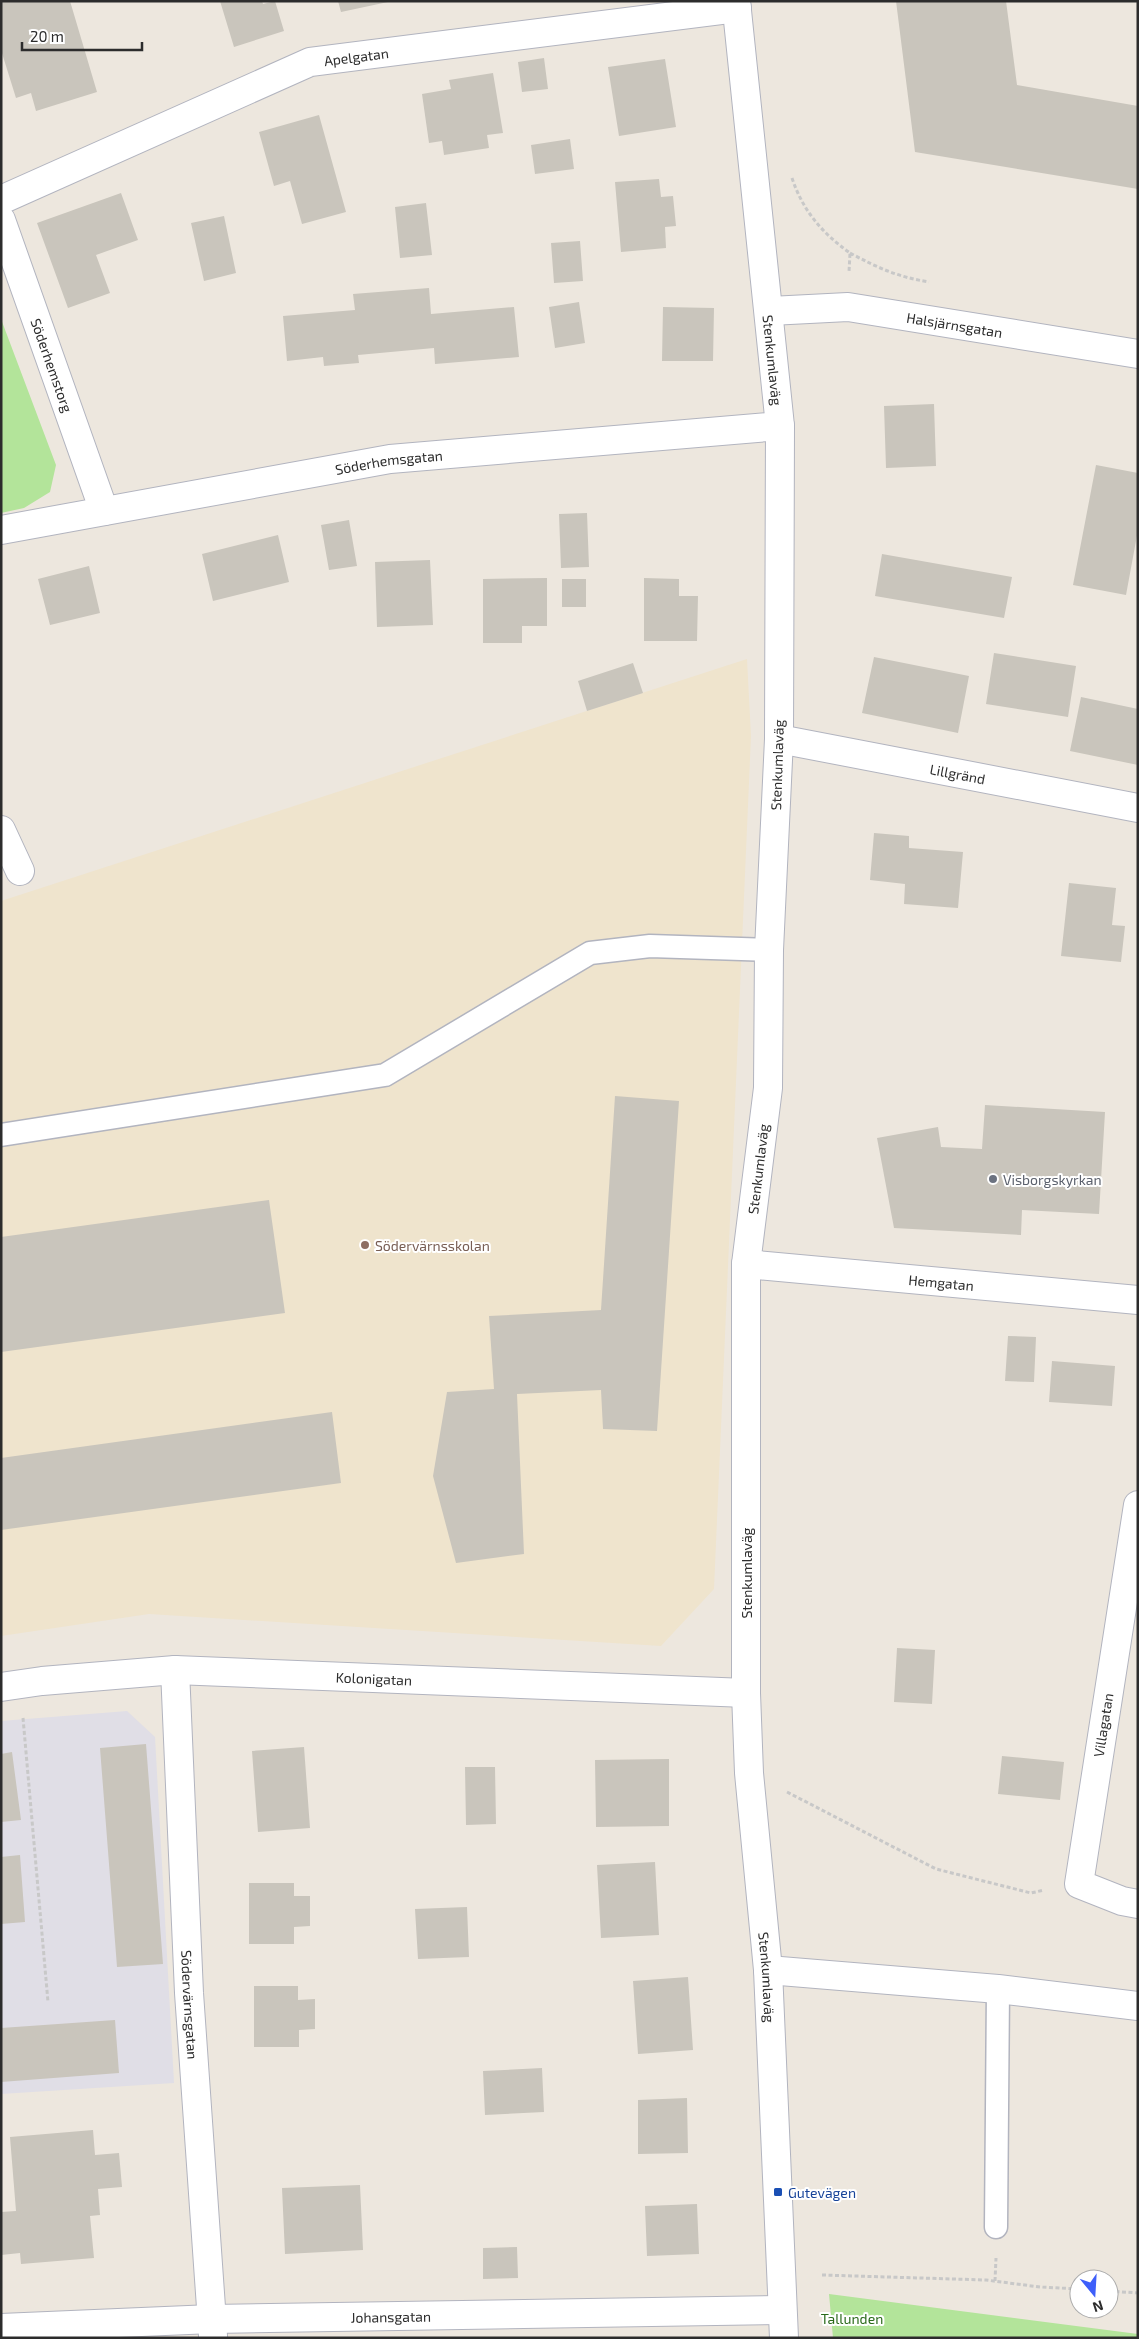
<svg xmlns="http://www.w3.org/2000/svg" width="1139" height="2339" viewBox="0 0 1139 2339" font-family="'Exo 2',sans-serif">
  <rect width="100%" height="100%" fill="#ede7de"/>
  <path fill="#e0dee6" d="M 127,1711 L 155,1737 L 174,2083 L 1,2094 L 1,1721 Z"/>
  <path fill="#efe4cd" d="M 747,659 L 751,736 L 714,1589 L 661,1646 L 149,1614 L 1,1636 L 1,901 Z"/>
  <path fill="#b3e49a" d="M 1,319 L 56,465 L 50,492 L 24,508 L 1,513 Z
    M 829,2294 L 1138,2334 L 1138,2338 L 833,2338 Z"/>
  <path fill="#c9c5bc" d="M 1,1 L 70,1 L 97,92 L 36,111 L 31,93 L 16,98 L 1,50 Z
    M 220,1 L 262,1 L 263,4 L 275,1 L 284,31 L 234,47 Z
    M 338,1 L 388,1 L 388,2 L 341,12 Z
    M 896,1 L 1006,1 L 1017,85 L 1138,106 L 1138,189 L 915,152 Z
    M 544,58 L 548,89 L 522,92 L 518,62 Z
    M 665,59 L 676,127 L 619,136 L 608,67 Z
    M 493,73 L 503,133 L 487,135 L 489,148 L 444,155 L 442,141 L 429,143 L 422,94 L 451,89 L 449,80 Z
    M 319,115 L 346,212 L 302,224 L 290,181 L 274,186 L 259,132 Z
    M 570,139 L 574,169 L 535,174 L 531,145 Z
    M 659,179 L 661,197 L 673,196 L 676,226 L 665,227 L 666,248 L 621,252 L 615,182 Z
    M 121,193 L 138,240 L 96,255 L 110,293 L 68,308 L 37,223 Z
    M 426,203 L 432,255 L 400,258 L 395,207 Z
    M 224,216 L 236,273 L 204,281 L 191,223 Z
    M 580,241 L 583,281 L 554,283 L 551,243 Z
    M 429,288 L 431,314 L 514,307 L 519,357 L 435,364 L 434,348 L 358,355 L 359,363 L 324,366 L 323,357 L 287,361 L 283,316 L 355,310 L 353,294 Z
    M 579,302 L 585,343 L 555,348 L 549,307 Z
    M 663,307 L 714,308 L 713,361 L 662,361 Z
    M 934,404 L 936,466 L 886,468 L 884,406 Z
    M 1096,465 L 1138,473 L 1138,530 L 1126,595 L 1073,585 Z
    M 587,513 L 589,567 L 561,568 L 559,514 Z
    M 349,520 L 357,566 L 329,570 L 321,525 Z
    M 278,535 L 289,582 L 213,601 L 202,554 Z
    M 882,554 L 1012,577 L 1004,618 L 875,596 Z
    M 430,560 L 433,625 L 377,627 L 375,562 Z
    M 89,566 L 100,613 L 50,625 L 38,579 Z
    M 547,578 L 547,626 L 522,626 L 522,643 L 483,643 L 483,579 Z
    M 644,578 L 679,579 L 679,596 L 698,596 L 697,641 L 644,641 Z
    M 562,579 L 586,579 L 586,607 L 562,607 Z
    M 994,653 L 1076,666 L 1068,717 L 986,704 Z
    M 874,657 L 969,676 L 958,733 L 862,713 Z
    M 633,663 L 643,693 L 587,711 L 578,681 Z
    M 1081,697 L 1138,709 L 1138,765 L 1070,751 Z
    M 874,833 L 909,836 L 909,848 L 963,852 L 958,908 L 904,904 L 905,884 L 870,880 Z
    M 1069,883 L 1116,888 L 1112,925 L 1125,926 L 1121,962 L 1061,956 Z
    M 615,1096 L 679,1101 L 657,1431 L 603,1429 L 601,1390 L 517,1394 L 524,1554 L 456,1563 L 433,1476 L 447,1392 L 494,1389 L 489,1316 L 601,1310 Z
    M 985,1105 L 1105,1112 L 1099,1214 L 1022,1210 L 1021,1235 L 894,1228 L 877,1138 L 938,1127 L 941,1147 L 982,1149 Z
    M 269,1200 L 285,1313 L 1,1352 L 1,1237 Z
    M 1008,1336 L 1036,1337 L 1034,1382 L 1005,1381 Z
    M 1052,1361 L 1115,1366 L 1112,1406 L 1049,1402 Z
    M 332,1412 L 341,1483 L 1,1530 L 1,1458 Z
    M 897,1648 L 935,1650 L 932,1704 L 894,1702 Z
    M 146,1744 L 163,1964 L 117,1967 L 100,1748 Z
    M 304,1747 L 310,1828 L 258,1832 L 252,1751 Z
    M 12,1752 L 21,1820 L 1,1822 L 1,1754 Z
    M 1002,1756 L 1064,1762 L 1060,1800 L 998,1794 Z
    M 669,1759 L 669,1826 L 596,1827 L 595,1760 Z
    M 465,1767 L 495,1767 L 496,1824 L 466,1825 Z
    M 20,1855 L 25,1922 L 1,1924 L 1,1857 Z
    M 655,1862 L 659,1935 L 601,1938 L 597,1865 Z
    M 249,1883 L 294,1883 L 294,1896 L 310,1896 L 310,1926 L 294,1927 L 294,1944 L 249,1944 Z
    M 467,1907 L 469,1957 L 418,1959 L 415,1909 Z
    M 688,1977 L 693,2050 L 638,2054 L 633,1981 Z
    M 254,1986 L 298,1986 L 298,2000 L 315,1999 L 315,2029 L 299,2030 L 299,2047 L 254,2047 Z
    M 115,2020 L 119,2073 L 1,2082 L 1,2028 Z
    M 542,2068 L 544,2112 L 485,2115 L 483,2071 Z
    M 687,2098 L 688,2153 L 638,2154 L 638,2100 Z
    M 93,2130 L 95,2155 L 119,2153 L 122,2187 L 98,2189 L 100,2215 L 90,2216 L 94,2258 L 21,2264 L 20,2253 L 1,2255 L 1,2212 L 16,2211 L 10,2137 Z
    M 360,2185 L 363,2250 L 285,2254 L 282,2188 Z
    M 697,2204 L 699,2254 L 647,2256 L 645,2206 Z
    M 517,2247 L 518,2278 L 483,2279 L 483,2248 Z"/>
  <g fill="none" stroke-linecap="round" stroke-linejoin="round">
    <defs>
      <path id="lane" d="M 1,1135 L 385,1075 L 590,953 L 650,946 L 769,950
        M 996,2227 L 998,1989"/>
      <g id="street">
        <path id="s1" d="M 1,200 L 310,62 L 737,8"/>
        <path id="s2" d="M 1,220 L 104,511"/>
        <path id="s3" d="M 770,311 L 848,307 L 1138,354"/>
        <path id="s4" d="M 1,530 L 390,459 L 780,426"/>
        <path id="s5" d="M 779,739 L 1138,808"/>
        <path d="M 1,830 L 20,871"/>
        <path id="s6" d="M 746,1264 L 1138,1300"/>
        <path d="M 1138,1505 L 1079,1884 L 1122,1901 L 1138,1904"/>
        <path id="s7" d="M 175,1670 L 189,1993 L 213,2336"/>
        <path id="s8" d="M 1,1687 L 42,1681 L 175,1670 L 746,1693"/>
        <path d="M 768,1970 L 998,1989 L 1138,2006"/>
        <path id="s9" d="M 1,2328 L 212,2319 L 781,2310"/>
      </g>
      <g id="secondary">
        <path id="s10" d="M 736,1 L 780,426 L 779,739 L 769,950 L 768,1088 L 746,1264 L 746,1693 L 749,1773 L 768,1970 L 784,2338"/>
      </g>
    </defs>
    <use href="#lane" stroke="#b2b4bf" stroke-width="25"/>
    <use href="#street" stroke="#b2b4bf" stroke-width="30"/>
    <use href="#secondary" stroke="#b2b4bf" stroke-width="30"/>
    <path stroke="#c8c8c8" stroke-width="3" stroke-dasharray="4 2.5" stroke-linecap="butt" d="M 792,178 C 803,211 822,233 850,253 L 849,272
      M 850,253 C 878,268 898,277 929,282
      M 23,1718 L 48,2002
      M 787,1792 L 936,1869 L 1031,1893 L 1044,1890
      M 822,2275 L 986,2280 L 1040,2287 L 1079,2289
      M 995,2281 L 996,2258
      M 1109,2291 L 1138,2293"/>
    <use href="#lane" stroke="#fff" stroke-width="22"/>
    <use href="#street" stroke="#fff" stroke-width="28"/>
    <use href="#secondary" stroke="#fff" stroke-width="28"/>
  </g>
  <circle fill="#6b7280" stroke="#fff" stroke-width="2" cx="993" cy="1179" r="5"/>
  <circle fill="#8d6e63" stroke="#fff" stroke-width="2" cx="365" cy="1245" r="5"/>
  <rect fill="#1a4fb4" stroke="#fff" stroke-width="2" x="773" y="2187" width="10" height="10" rx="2.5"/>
  <g text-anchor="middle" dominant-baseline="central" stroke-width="4" stroke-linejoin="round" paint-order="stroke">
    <g font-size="14" fill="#2c2c2c" stroke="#fff">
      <text stroke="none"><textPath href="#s1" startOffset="385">Apelgatan</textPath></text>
      <text stroke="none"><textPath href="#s3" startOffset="186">Halsjärnsgatan</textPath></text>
      <text stroke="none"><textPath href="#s10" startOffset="361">Stenkumlaväg</textPath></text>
      <text stroke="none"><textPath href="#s2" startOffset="154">Söderhemstorg</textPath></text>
      <text stroke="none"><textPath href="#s4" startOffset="394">Söderhemsgatan</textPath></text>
      <text transform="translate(777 765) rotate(-88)">Stenkumlaväg</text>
      <text stroke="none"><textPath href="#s5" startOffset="182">Lillgränd</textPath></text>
      <text transform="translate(758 1169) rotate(-83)">Stenkumlaväg</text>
      <text stroke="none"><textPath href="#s6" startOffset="196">Hemgatan</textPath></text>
      <text transform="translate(746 1573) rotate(-90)">Stenkumlaväg</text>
      <text stroke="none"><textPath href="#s8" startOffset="374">Kolonigatan</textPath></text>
      <text transform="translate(1103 1725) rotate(-81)">Villagatan</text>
      <text stroke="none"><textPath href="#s10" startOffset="1981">Stenkumlaväg</textPath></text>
      <text stroke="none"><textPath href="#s7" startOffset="335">Södervärnsgatan</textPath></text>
      <text stroke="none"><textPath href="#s9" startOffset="390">Johansgatan</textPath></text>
    </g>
    <g font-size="14" fill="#5b616d" stroke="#fff" text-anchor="start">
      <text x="1003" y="1179">Visborgskyrkan</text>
    </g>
    <g font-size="14" fill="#785e54" stroke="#fff" text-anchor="start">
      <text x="375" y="1245">Södervärnsskolan</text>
    </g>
    <g font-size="14" fill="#164399" stroke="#fff" text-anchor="start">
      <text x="788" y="2192">Gutevägen</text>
    </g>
    <g font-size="14" fill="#2a6a1a" stroke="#fff">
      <text x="852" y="2318">Tallunden</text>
    </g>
  </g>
  <rect width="1139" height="2339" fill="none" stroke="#2c2c2c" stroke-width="5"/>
  <g transform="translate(1094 2294) rotate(162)"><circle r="24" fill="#ffffff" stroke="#ababab"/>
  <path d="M0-4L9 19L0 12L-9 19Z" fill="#3e5ffa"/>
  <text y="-8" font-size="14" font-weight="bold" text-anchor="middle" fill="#2c2c2c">N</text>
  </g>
  <path d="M22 42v8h120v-8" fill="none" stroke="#2c2c2c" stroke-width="2.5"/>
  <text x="30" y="42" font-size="15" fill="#2c2c2c" stroke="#ffffff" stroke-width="4" paint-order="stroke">20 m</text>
</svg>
